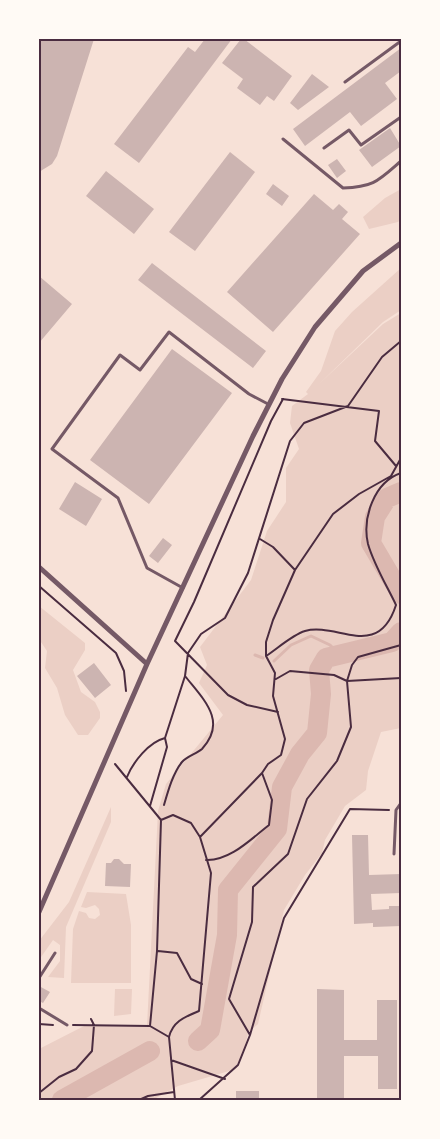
<svg xmlns="http://www.w3.org/2000/svg" width="440" height="1139" viewBox="0 0 440 1139" font-family="Helvetica,sans-serif">
  <rect width="100%" height="100%" fill="#f7e1d7"/>
  <path fill="#ebcfc5" d="M 401,189 L 401,219 L 398,222 L 369,229 L 363,217 L 385,198 Z
    M 401,268 L 401,310 L 383,322 L 318,385 L 383,324 L 401,313 L 401,728 L 381,732 L 368,771 L 366,790 L 345,806 L 325,840 L 322,853 L 305,875 L 284,910 L 258,1024 L 248,1033 L 245,1047 L 236,1069 L 178,1086 L 156,1098 L 155,1100 L 39,1100 L 39,1049 L 86,1025 L 147,1026 L 158,811 L 166,784 L 223,715 L 199,683 L 207,665 L 200,647 L 251,580 L 267,531 L 286,502 L 286,468 L 299,449 L 290,423 L 292,406 L 308,394 L 306,392 L 321,371 L 335,331 L 352,312 Z
    M 39,606 L 85,643 L 85,650 L 73,670 L 81,692 L 95,702 L 100,712 L 100,718 L 88,735 L 78,735 L 65,715 L 57,688 L 45,668 L 47,651 L 39,639 Z
    M 111,807 L 111,822 L 66,927 L 64,978 L 48,977 L 60,961 L 60,945 L 53,940 L 39,960 L 39,941 L 69,902 Z
    M 87,892 L 126,894 L 131,925 L 131,983 L 71,983 L 73,929 L 79,911 L 86,913 L 89,918 L 95,919 L 100,915 L 99,909 L 95,905 L 86,908 L 81,907 Z
    M 115,989 L 132,989 L 131,1014 L 114,1016 Z"/>
  <g fill="none" stroke-linecap="round" stroke-linejoin="round">
    <path stroke="#dcb8b0" stroke-width="3" d="M 255,655 L 263,658
      M 274,661 L 291,645 L 311,636 L 330,645 L 338,653"/>
    <path stroke="#dcb8b0" stroke-width="20" d="M 401,492 L 387,498 L 375,517 L 371,543 L 401,594
      M 198,1041 L 210,1030 L 227,935 L 228,890 L 277,829 L 282,787 L 300,754 L 317,733 L 321,694 L 319,670 L 326,658 L 392,642 L 401,632
      M 62,1100 L 150,1051"/>
  </g>
  <path fill="#ccb4b1" d="M 39,39 L 94,39 L 57,156 L 52,164 L 39,172 Z
    M 205,39 L 232,39 L 139,163 L 114,144 L 188,47 L 195,52 Z
    M 241,39 L 244,39 L 292,76 L 274,101 L 267,96 L 260,105 L 237,88 L 243,79 L 222,63 Z
    M 401,48 L 401,71 L 385,83 L 397,99 L 361,126 L 350,112 L 305,146 L 293,129 Z
    M 312,74 L 329,87 L 298,110 L 290,103 Z
    M 390,128 L 401,146 L 372,167 L 359,150 Z
    M 230,152 L 255,172 L 195,251 L 169,232 Z
    M 337,159 L 346,171 L 337,178 L 328,165 Z
    M 106,171 L 154,209 L 134,234 L 86,196 Z
    M 273,184 L 289,196 L 282,206 L 266,194 Z
    M 314,194 L 333,210 L 339,204 L 348,212 L 342,219 L 360,234 L 273,332 L 227,292 Z
    M 152,263 L 266,351 L 253,368 L 138,280 Z
    M 39,276 L 72,304 L 39,343 Z
    M 172,349 L 232,393 L 149,504 L 90,460 Z
    M 75,482 L 102,499 L 86,526 L 59,509 Z
    M 163,538 L 172,545 L 158,563 L 149,556 Z
    M 94,663 L 111,685 L 95,698 L 77,676 Z
    M 352,835 L 368,835 L 369,875 L 401,874 L 401,893 L 371,894 L 372,910 L 389,909 L 389,906 L 401,906 L 401,926 L 373,927 L 373,923 L 354,924 Z
    M 114,859 L 119,859 L 124,864 L 131,864 L 130,887 L 105,886 L 106,863 L 111,863 Z
    M 39,986 L 50,992 L 43,1003 L 39,1001 Z
    M 317,989 L 344,990 L 344,1040 L 377,1040 L 377,1000 L 397,1000 L 397,1089 L 378,1089 L 378,1056 L 344,1056 L 344,1100 L 317,1100 Z
    M 236,1091 L 259,1091 L 259,1100 L 236,1100 Z"/>
  <g fill="none" stroke-linecap="round" stroke-linejoin="round">
    <path stroke="#4a2c40" stroke-width="2" d="M 282,399 L 379,411 L 375,441 L 396,466
      M 260,539 L 273,547 L 295,570
      M 39,586 L 116,653 L 124,671 L 126,691
      M 266,656 C 277,649 292,635 305,631 C 337,622 378,661 396,605 C 387,586 374,565 368,544 C 362,518 374,482 401,473
      M 276,679 L 290,671 L 334,675 L 347,681 L 401,678
      M 278,712 L 247,705 L 228,695 L 175,641 L 194,602 L 271,421 L 283,399
      M 115,764 L 161,820
      M 127,777 C 133,762 149,742 165,738 L 185,676 L 188,653 L 201,634 L 225,618 L 248,573 L 290,441 L 304,423 L 348,406 L 382,357 L 401,341
      M 164,805 C 168,791 173,773 182,762 C 187,756 196,754 202,749 C 228,721 203,699 185,676
      M 150,806 L 167,747 L 165,738
      M 206,860 C 230,861 251,839 269,825 L 272,800 L 262,773
      M 158,951 L 177,953 L 191,979 L 202,984
      M 39,1024 L 53,1025
      M 73,1025 L 150,1026 L 169,1037 L 175,1100
      M 150,1026 L 157,951 L 161,820 L 173,815 L 191,823 L 200,837
      M 250,1035 L 229,999 L 252,922 L 253,887 L 288,854 L 307,799 L 337,761 L 351,727 L 347,681 L 352,665 L 358,657 L 401,645
      M 169,1037 C 173,1021 185,1017 199,1011 L 211,873 L 200,837 L 262,773 L 268,764 L 281,755 L 285,739 L 273,696 L 275,673 L 266,656 L 266,642 L 273,620 L 295,570 L 333,514 L 359,494 L 391,476 L 401,458
      M 171,1060 L 225,1079
      M 39,1093 L 59,1077 L 76,1069 L 92,1051 L 94,1025 L 91,1019
      M 139,1100 L 148,1096 L 174,1092
      M 199,1100 L 238,1065 L 250,1035 L 284,918 L 350,809 L 389,810"/>
    <path stroke="#755966" stroke-width="3" d="M 345,82 L 401,41
      M 283,139 L 343,188 C 374,187 378,181 401,161
      M 324,148 L 349,130 L 361,145 L 401,117
      M 183,588 L 147,568 L 118,498 L 52,449 L 120,355 L 140,370 L 169,332 L 249,394 L 268,404
      M 394,854 L 396,810 L 401,803
      M 39,978 L 55,953
      M 39,1008 L 67,1025"/>
    <path stroke="#755966" stroke-width="5" d="M 39,567 L 147,664
      M 39,912 L 147,664 L 253,436 L 282,379 L 315,327 L 363,271 L 401,243"/>
  </g>
  <rect width="440" height="1139" fill="none" stroke="#fffaf5" stroke-width="80"/>
  <rect x="40" y="40" width="360" height="1059" fill="none" stroke="#4a2c40" stroke-width="2"/>
</svg>
